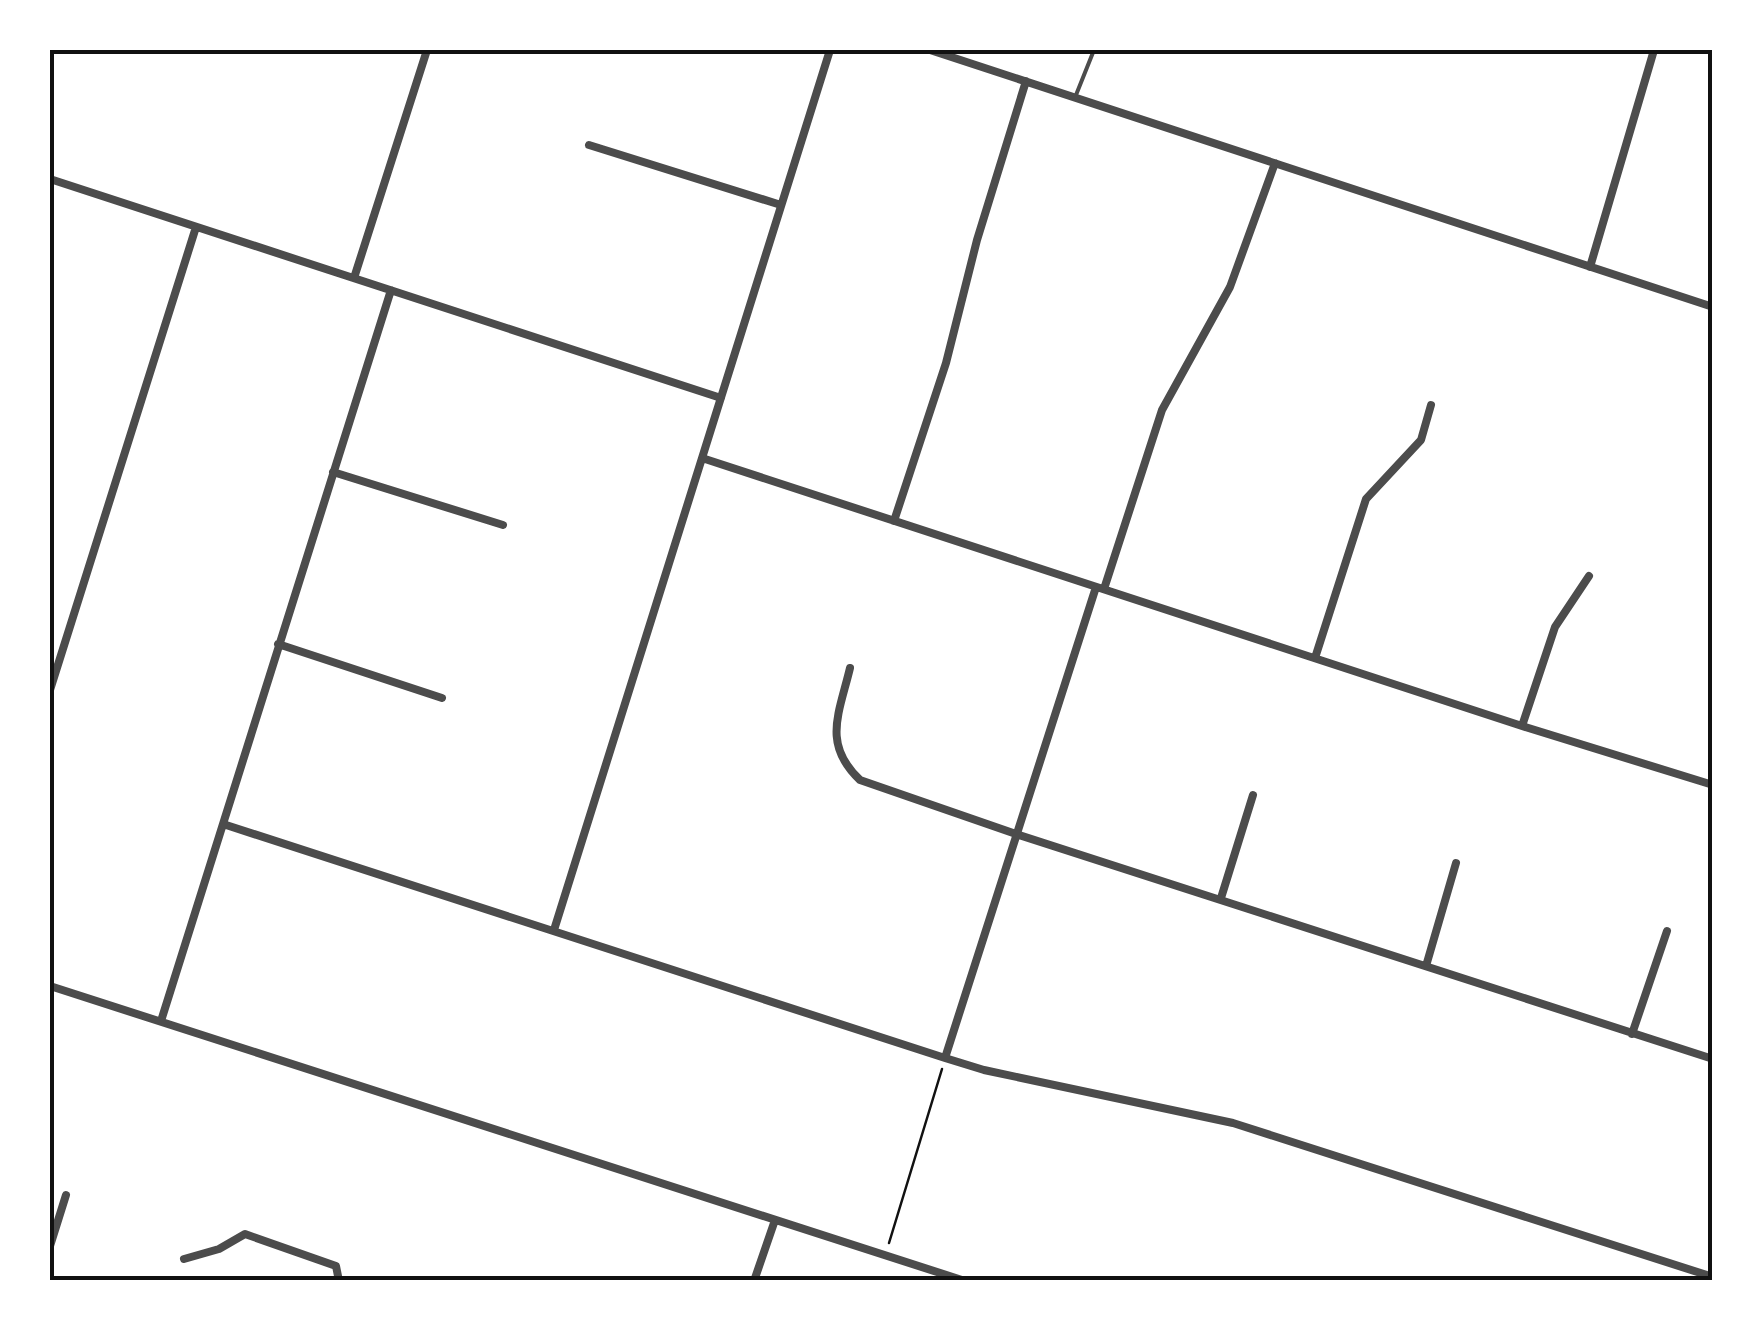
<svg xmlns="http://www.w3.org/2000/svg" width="1763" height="1331" viewBox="0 0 1763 1331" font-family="Arial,sans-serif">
  <rect width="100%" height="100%" fill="#fff"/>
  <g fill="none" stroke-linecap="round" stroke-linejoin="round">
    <path stroke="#111" stroke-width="2.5" d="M 889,1243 L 942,1069"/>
    <path stroke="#4c4c4c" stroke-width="4" d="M 1076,95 L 1094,50"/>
    <path stroke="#4c4c4c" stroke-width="8" d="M 930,50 L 1713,307
      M 589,145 L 781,205
      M 50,179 L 721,398
      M 1590,267 L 1654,50
      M 354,278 L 427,50
      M 702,458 L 1522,726 L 1713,785
      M 333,472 L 503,525
      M 894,521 L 946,363 L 977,240 L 1026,81
      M 1104,589 L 1162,410 L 1230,287 L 1275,163
      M 278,644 L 442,698
      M 1315,658 L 1366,499 L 1421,440 L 1431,405
      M 850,668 C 839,714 822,744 860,780 L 1016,834 L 1713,1059
      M 50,690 L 196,227
      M 1522,726 L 1555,627 L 1589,576
      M 223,824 L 945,1058 L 984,1070 L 1233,1123 L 1713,1277
      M 1221,898 L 1253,795
      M 554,930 L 830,50
      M 1426,966 L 1456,863
      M 50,986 L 965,1281
      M 161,1021 L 391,290
      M 1632,1034 L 1667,931
      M 945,1058 L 1096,587
      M 50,1246 L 66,1195
      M 184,1259 L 219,1249 L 245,1234 L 336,1266 L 339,1281
      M 754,1281 L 775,1220"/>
  </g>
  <rect width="1763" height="1331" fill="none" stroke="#ffffff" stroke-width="105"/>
  <rect x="52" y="52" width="1658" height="1226" fill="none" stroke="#111" stroke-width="4"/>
</svg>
